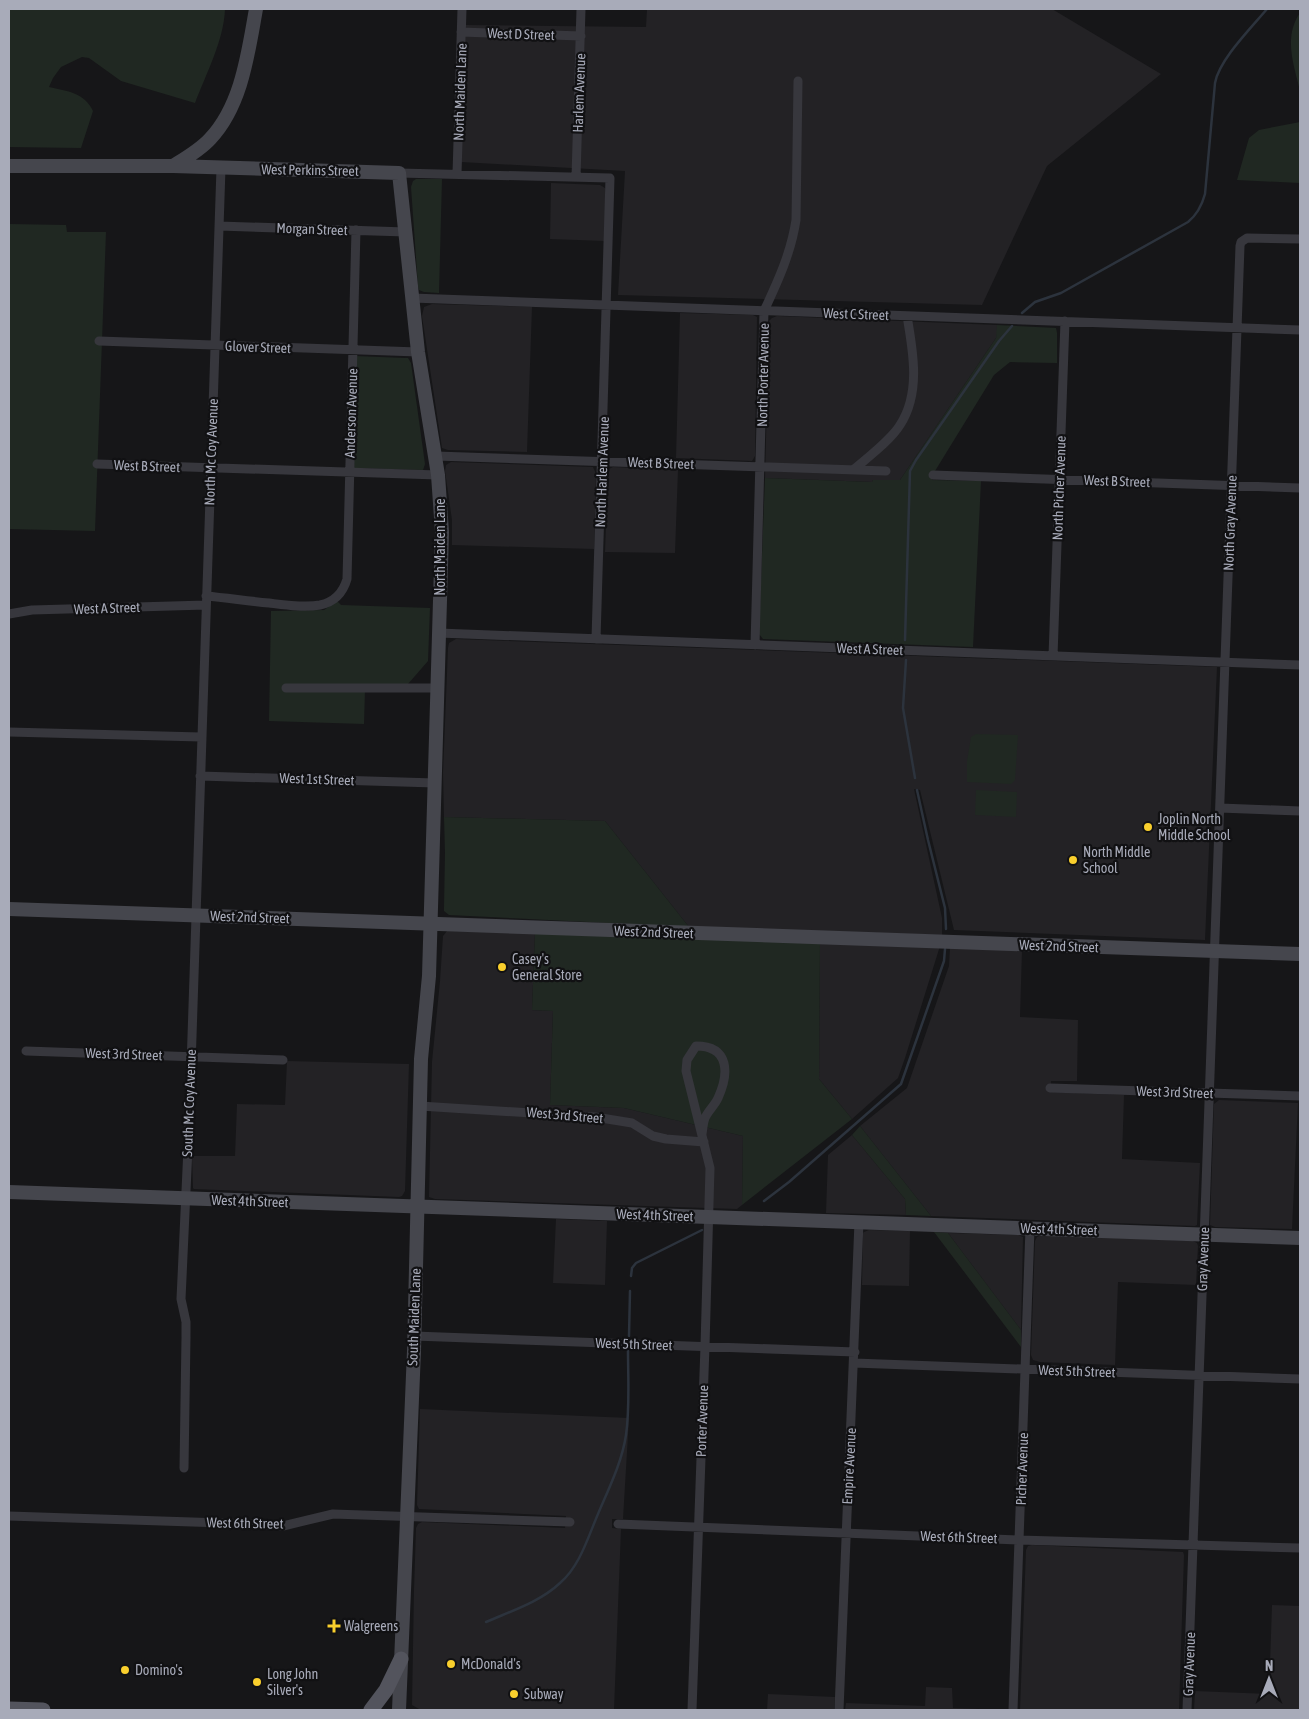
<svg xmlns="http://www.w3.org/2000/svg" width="1309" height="1719" viewBox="0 0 1309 1719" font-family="'Asap Condensed',sans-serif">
  <rect width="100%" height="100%" fill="#161618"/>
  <path fill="#232225" d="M 647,9 L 1052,9 L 1161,74 L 1047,166 L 982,305 L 618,295 L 625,171 L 461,162 L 466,25 L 646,27 Z
    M 551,183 L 600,185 L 605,188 L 605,241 L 550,239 Z
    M 432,304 L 532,307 L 527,452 L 448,450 L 442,448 L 422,316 L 424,307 Z
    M 680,313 L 753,315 L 757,317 L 755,456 L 752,461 L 676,458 Z
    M 777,316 L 997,325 L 997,334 L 996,338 L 900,480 L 873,480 L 872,482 L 765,478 L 769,321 L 772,318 Z
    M 451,462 L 593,467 L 596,474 L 594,549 L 452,545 L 452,520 L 445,471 L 446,465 Z
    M 613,467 L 678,470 L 675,553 L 605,552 L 608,472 L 609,469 Z
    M 456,639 L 1217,667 L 1205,940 L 954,930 L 920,790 L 914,789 L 942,918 L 942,935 L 689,927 L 605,821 L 444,817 L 443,773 L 448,648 L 449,643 Z
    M 447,931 L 535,933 L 532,1010 L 553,1011 L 550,1105 L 624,1108 L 743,1136 L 742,1205 L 737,1209 L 435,1199 L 429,1197 L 432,1062 L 440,981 L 443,936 Z
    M 820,942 L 940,946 L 905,1058 L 898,1078 L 852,1119 L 819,1079 Z
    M 950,947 L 1022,950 L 1020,1017 L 1078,1020 L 1077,1081 L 1051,1081 L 1050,1092 L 1124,1095 L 1122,1159 L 1200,1163 L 1197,1225 L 1195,1226 L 931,1216 L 860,1126 L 907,1088 L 949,966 Z
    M 287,1061 L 409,1064 L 405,1191 L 402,1196 L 399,1197 L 194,1189 L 193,1188 L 192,1156 L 235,1156 L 237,1104 L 285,1105 Z
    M 1219,1100 L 1298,1103 L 1292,1229 L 1215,1227 L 1210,1225 L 1214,1104 Z
    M 852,1135 L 905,1199 L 906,1215 L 826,1213 L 828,1155 Z
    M 556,1219 L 607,1221 L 605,1285 L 553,1283 Z
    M 869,1230 L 910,1231 L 909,1286 L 862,1285 L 863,1233 L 864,1232 Z
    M 948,1233 L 1018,1235 L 1023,1237 L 1021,1330 Z
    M 1042,1235 L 1193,1241 L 1197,1243 L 1198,1246 L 1196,1285 L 1118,1282 L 1115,1365 L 1040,1362 L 1033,1360 L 1031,1355 L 1035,1241 L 1037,1237 Z
    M 420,1409 L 629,1418 L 623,1519 L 612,1519 L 612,1528 L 621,1529 L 614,1710 L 421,1710 L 412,1705 L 414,1590 L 416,1528 L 418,1524 L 422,1522 L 565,1528 L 566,1516 L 419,1509 L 417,1505 Z
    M 1032,1545 L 1183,1552 L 1184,1555 L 1179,1710 L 1020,1710 L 1026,1550 L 1028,1546 Z
    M 1272,1605 L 1300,1606 L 1300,1710 L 1194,1710 L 1195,1691 L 1269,1694 Z
    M 926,1687 L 952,1688 L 953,1708 L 1005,1710 L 845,1710 L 846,1703 L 925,1706 Z
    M 768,1694 L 835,1697 L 834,1710 L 767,1710 Z"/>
  <path fill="#202822" d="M 9,9 L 225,9 C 224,40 206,74 195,103 L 121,81 L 89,58 L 82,57 L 61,67 L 53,78 L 49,87 C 67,91 85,93 93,111 L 81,148 L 9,147 Z
    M 1300,13 L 1300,91 C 1294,65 1283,37 1300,13 Z
    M 1300,122 L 1300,183 L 1237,180 L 1249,138 L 1259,130 Z
    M 416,179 L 442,179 L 439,293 L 424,292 L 419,290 L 418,286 L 411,187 L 413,181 Z
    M 9,224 L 66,225 L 67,232 L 106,232 L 95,531 L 9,529 Z
    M 997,325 L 1056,328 L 1057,333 L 1057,363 L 1010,362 L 994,375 L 935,471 L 932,480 L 981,481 L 973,647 L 763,639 L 759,634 L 765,478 L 872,482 L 873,480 L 900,480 L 996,338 Z
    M 355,356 L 405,358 L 408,358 L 411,363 L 425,464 L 423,470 L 354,468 Z
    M 337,601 L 341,605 L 430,608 L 428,661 L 408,684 L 365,690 L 364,724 L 269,721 L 271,611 L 324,610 Z
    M 976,734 L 1018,735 L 1015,780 L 1011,784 L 967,782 L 967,761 L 971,737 Z
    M 976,790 L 1017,792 L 1016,817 L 975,815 Z
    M 444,817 L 605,821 L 689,927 L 449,915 L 444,911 L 444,907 L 445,853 Z
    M 535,933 L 820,942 L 819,1079 L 852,1119 L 742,1205 L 743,1136 L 624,1108 L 550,1105 L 553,1011 L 532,1010 Z
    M 860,1126 L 931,1216 L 906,1215 L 905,1199 L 852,1135 Z
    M 934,1232 L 948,1233 L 1021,1330 L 1021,1347 Z"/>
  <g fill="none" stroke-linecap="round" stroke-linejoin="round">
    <path stroke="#2c333d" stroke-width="2.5" d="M 1022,313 L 1035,302 L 1061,293 L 1188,222 C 1198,214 1202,205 1205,194 L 1215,83 C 1219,60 1251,28 1267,9
      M 905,640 L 910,471 L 916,460 L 999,341 L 1012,326
      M 906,660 L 903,708 L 915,778
      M 917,790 L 928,840 L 945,908 L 946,929
      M 764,1201 L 789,1182 L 901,1084 L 944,961 L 945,949
      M 631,1276 L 632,1268 L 636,1263 L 702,1230
      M 629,1336 L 630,1291
      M 486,1622 C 511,1611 540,1602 560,1583 C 580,1566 588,1537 598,1514 C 609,1488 622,1462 626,1435 C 630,1408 628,1378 628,1351"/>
    <path stroke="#37373d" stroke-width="9" d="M 461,32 L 581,36
      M 399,173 L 610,178 L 596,639
      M 457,174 L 462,9
      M 576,177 L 581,9
      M 219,226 L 406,232
      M 412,298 L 1300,330
      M 99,341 L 418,352
      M 436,456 L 886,471
      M 97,464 L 438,475
      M 853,470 C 867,458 891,440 900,425 C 921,393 913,351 907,316
      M 933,475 L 1300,488
      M 206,596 C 227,598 248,601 269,603 C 285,605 304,608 320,605 C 334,602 343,593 347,579 L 356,230
      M 9,614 L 32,610 L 206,605
      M 439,633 L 1300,665
      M 755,645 L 764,311 C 778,281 791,253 796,220 L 798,81
      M 1053,656 L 1065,321
      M 286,688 L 437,688
      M 9,732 L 201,737
      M 200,776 L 435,783
      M 1220,808 L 1300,811
      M 26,1051 L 283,1060
      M 1050,1088 L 1300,1096
      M 420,1106 L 595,1117 L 632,1123 L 653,1136 L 666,1139 L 704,1142
      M 414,1336 L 855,1352
      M 854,1363 L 1300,1379
      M 184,1468 L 186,1337 L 186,1322 L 181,1299 L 189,1126 L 221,168
      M 9,1516 L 253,1524 L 283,1526 L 333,1514 L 570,1522
      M 618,1524 L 1019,1540 L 1300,1548
      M 692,1710 L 705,1346 L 710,1168 L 686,1071 L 687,1060 L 696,1046 C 730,1046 729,1074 718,1098 C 715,1105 708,1111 705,1118 C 703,1123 703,1128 702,1134
      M 839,1710 L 859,1222
      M 1013,1710 L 1030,1228
      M 1187,1710 L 1240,246 L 1241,242 L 1247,238 L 1300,239"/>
    <path stroke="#45464d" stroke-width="14" d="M 9,166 L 173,166 L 399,173 L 418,352 L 438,475 L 442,532 L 429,976 L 421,1059 L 414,1351 L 399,1710
      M 173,166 C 186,158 200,150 210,139 C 242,105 248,53 256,9
      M 9,909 L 1300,954
      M 9,1192 L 1300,1238"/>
    <path stroke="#53545d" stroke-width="15" d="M 9,1709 L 43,1710
      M 371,1710 L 386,1690 L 401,1659"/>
  </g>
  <g fill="#f9cf2d" stroke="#111113" stroke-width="2">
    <circle cx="1148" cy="827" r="5"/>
    <circle cx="1073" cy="860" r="5"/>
    <circle cx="502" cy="967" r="5"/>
    <path d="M331.5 1618.5h5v5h5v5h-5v5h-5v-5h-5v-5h5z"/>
    <circle cx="451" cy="1664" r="5"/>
    <circle cx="125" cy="1670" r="5"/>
    <circle cx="257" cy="1682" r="5"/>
    <circle cx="514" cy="1694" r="5"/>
  </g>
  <g text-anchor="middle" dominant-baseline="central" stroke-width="4.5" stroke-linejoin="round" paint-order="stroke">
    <g font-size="14" fill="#a8abb9" stroke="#111113">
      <text transform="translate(521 34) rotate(2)">West D Street</text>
      <text transform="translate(460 92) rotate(-88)">North Maiden Lane</text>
      <text transform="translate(579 93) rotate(-88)">Harlem Avenue</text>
      <text transform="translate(310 170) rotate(1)">West Perkins Street</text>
      <text transform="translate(312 229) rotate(2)">Morgan Street</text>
      <text transform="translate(856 314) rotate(2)">West C Street</text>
      <text transform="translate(258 347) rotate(2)">Glover Street</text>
      <text transform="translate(763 375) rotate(-89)">North Porter Avenue</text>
      <text transform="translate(351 413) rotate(-88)">Anderson Avenue</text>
      <text transform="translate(211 452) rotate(-88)">North Mc Coy Avenue</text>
      <text transform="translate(661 463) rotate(2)">West B Street</text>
      <text transform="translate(147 466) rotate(2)">West B Street</text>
      <text transform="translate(602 472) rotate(-88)">North Harlem Avenue</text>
      <text transform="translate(1117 481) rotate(2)">West B Street</text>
      <text transform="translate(1059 488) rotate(-88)">North Picher Avenue</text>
      <text transform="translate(1230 523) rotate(-88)">North Gray Avenue</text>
      <text transform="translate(440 547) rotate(-90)">North Maiden Lane</text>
      <text transform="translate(107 608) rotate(-2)">West A Street</text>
      <text transform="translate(870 649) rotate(2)">West A Street</text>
      <text transform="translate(317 779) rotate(2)">West 1st Street</text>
      <text transform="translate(250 917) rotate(2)">West 2nd Street</text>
      <text transform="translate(654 932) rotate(2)">West 2nd Street</text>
      <text transform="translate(1059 946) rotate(2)">West 2nd Street</text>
      <text transform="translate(124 1054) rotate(2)">West 3rd Street</text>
      <text transform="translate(1175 1092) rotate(2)">West 3rd Street</text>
      <text transform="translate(189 1103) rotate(-88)">South Mc Coy Avenue</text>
      <text transform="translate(565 1115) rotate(5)">West 3rd Street</text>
      <text transform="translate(250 1201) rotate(2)">West 4th Street</text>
      <text transform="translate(655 1215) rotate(2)">West 4th Street</text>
      <text transform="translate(1059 1229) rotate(2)">West 4th Street</text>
      <text transform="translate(1203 1259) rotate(-88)">Gray Avenue</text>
      <text transform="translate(414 1317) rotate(-88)">South Maiden Lane</text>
      <text transform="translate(634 1344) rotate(2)">West 5th Street</text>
      <text transform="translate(1077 1371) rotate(2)">West 5th Street</text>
      <text transform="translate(702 1421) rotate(-88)">Porter Avenue</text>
      <text transform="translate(849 1466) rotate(-87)">Empire Avenue</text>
      <text transform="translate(1022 1469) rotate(-88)">Picher Avenue</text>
      <text transform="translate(245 1523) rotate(1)">West 6th Street</text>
      <text transform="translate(959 1537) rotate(2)">West 6th Street</text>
      <text transform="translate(1189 1664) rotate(-88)">Gray Avenue</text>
    </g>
    <g font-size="14" fill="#a8abb9" stroke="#111113" text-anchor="start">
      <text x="1158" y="819">Joplin North<tspan x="1158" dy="16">Middle School</tspan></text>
      <text x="1083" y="852">North Middle<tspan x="1083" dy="16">School</tspan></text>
      <text x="512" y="959">Casey's<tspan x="512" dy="16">General Store</tspan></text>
      <text x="344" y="1626">Walgreens</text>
      <text x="461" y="1664">McDonald's</text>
      <text x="135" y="1670">Domino's</text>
      <text x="267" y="1674">Long John<tspan x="267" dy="16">Silver's</tspan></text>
      <text x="524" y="1694">Subway</text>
    </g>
  </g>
  <rect width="1309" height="1719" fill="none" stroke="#a8abb9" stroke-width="20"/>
  <g transform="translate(1269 1679)" stroke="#111113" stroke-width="4" paint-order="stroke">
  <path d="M0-4L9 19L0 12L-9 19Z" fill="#a8abb9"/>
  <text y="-8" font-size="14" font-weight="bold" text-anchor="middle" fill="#a8abb9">N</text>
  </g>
</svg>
